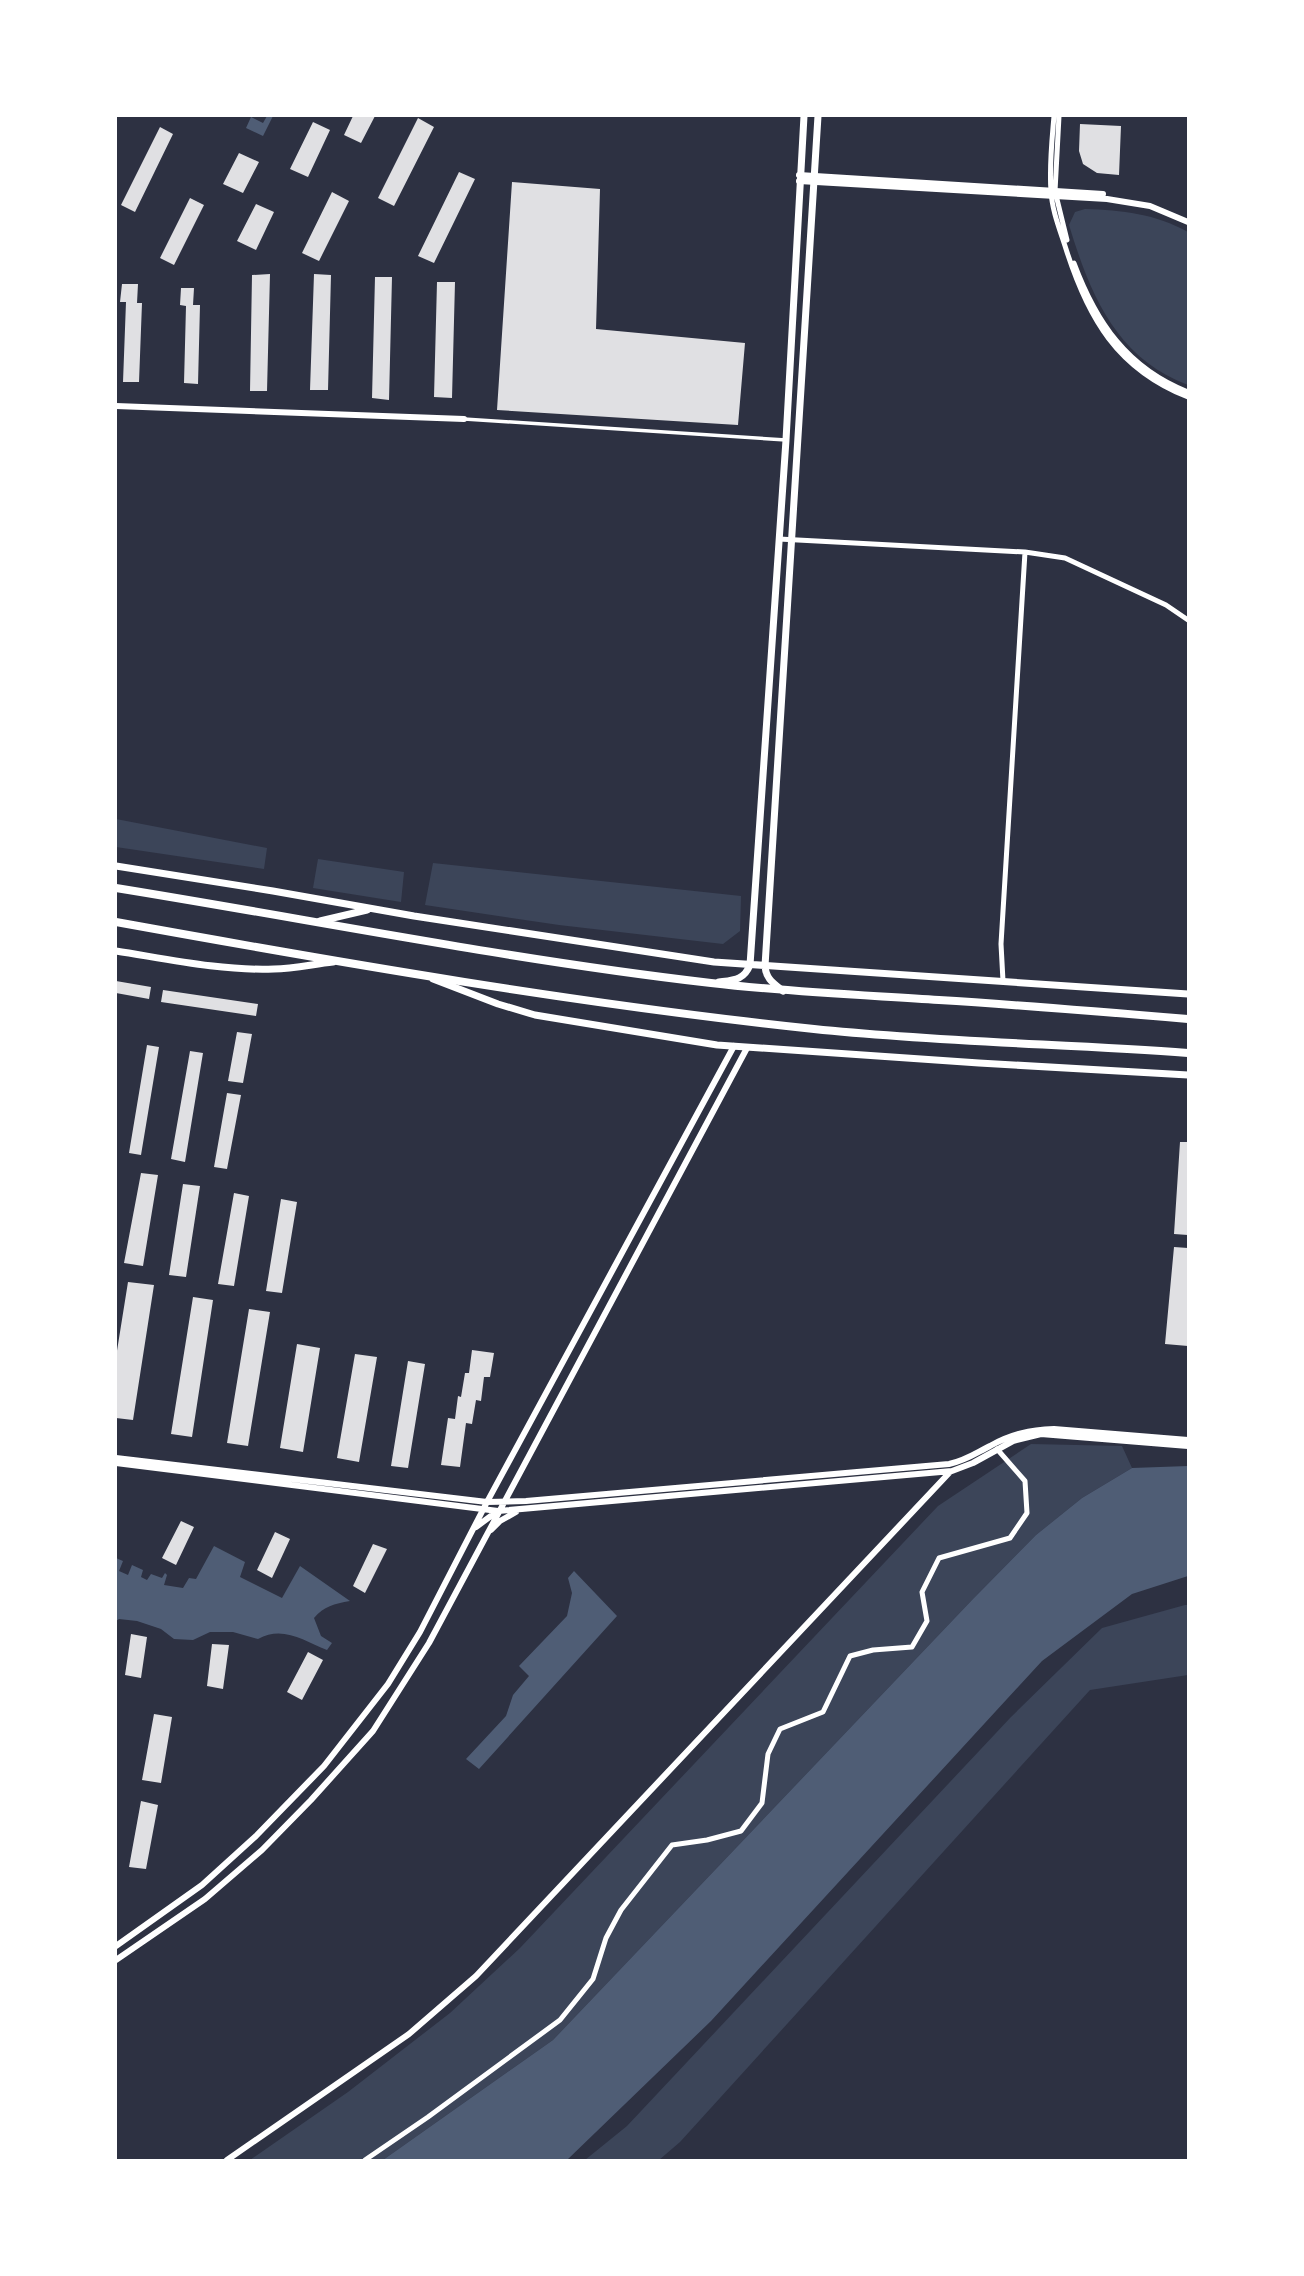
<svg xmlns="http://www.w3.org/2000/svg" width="1304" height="2276" viewBox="0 0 1304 2276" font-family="Arial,sans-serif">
  <rect width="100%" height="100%" fill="#2d3142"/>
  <path fill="#3c4559" d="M 1085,209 C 1122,210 1156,214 1188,232 L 1188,385 C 1116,358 1090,294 1069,225 L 1075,212 Z
    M 116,819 L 267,848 L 264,869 L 116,847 Z
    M 318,859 L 404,872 L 401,902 L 313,888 Z
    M 433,863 L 741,896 L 740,931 L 723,944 L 559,925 L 425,905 Z
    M 1031,1444 L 1122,1446 L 1132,1468 L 1082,1498 L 1036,1535 L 972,1600 L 553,2040 L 383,2160 L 250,2160 L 348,2092 L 450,2013 L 520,1948 L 938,1506 Z
    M 1185,1605 L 1188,1605 L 1188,1675 L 1090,1690 L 680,2142 L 659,2160 L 585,2160 L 627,2126 L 1011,1717 L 1102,1628 Z"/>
  <path fill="#4f5d75" d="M 267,116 L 273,116 L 263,136 L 246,128 L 251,117 L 263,123 Z
    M 1188,1466 L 1188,1576 L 1132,1594 L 1042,1661 L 711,2021 L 567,2160 L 383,2160 L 553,2040 L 972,1600 L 1036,1535 L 1082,1498 L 1132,1468 Z
    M 214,1546 L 245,1562 L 240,1577 L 282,1598 L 300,1566 L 350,1601 C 334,1604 324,1606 314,1618 L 321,1636 L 332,1643 L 327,1650 C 304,1641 283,1625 258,1639 L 233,1632 L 210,1632 L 193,1640 L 174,1639 L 161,1629 L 137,1621 L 119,1619 L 116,1621 L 116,1558 L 123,1561 L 119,1571 L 128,1575 L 132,1565 L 143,1570 L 141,1577 L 147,1580 L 151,1574 L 162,1578 L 165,1573 L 167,1575 L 164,1585 L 183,1588 L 189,1578 L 196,1579 Z
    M 574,1571 L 617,1616 L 479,1769 L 466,1759 L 506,1716 L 513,1695 L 529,1676 L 519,1666 L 567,1616 L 572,1593 L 568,1578 Z"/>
  <path fill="#e0e0e3" d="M 353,116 L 375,116 L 361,143 L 344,135 Z
    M 418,118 L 434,127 L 394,206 L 378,198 Z
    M 313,122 L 330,130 L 308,177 L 290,169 Z
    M 1080,124 L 1121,126 L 1119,175 L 1097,173 L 1083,164 L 1079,151 Z
    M 160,127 L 173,134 L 135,212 L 121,205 Z
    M 239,153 L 259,162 L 243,193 L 223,184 Z
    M 459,172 L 475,179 L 434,263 L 418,256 Z
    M 512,182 L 600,189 L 596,329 L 745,343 L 738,425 L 497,410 Z
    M 332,192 L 349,201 L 319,261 L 302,253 Z
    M 190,198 L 204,205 L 174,265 L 160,258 Z
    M 256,204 L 274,212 L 256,250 L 237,241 Z
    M 270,274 L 267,391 L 250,391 L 252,275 Z
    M 314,274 L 331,275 L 328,390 L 310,390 Z
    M 375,277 L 392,277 L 389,400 L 372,398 Z
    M 437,282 L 455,282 L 452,398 L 434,397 Z
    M 122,284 L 138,284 L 137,303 L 142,303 L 139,382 L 123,382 L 126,302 L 120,302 Z
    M 181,288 L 194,288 L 193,305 L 200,305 L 198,384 L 184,383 L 186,306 L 180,305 Z
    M 116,981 L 151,987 L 149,999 L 116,993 Z
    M 163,990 L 258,1004 L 256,1016 L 161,1002 Z
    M 237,1032 L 252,1034 L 243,1083 L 228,1081 Z
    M 147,1045 L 159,1047 L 141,1155 L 129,1153 Z
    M 190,1051 L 203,1053 L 185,1162 L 171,1159 Z
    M 227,1093 L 241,1095 L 227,1169 L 214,1167 Z
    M 1180,1142 L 1188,1142 L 1188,1235 L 1174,1234 Z
    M 141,1173 L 158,1175 L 143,1266 L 124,1263 Z
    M 183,1184 L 200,1186 L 186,1277 L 169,1275 Z
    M 234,1193 L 249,1196 L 234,1286 L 218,1284 Z
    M 281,1199 L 297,1202 L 282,1293 L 266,1291 Z
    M 1174,1247 L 1188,1248 L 1188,1346 L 1165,1344 Z
    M 128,1282 L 154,1285 L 133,1420 L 116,1418 L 116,1357 Z
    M 193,1297 L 213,1300 L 192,1437 L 171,1434 Z
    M 249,1309 L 270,1312 L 248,1446 L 227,1443 Z
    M 297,1344 L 320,1348 L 303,1452 L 280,1448 Z
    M 472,1350 L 494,1353 L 490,1377 L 484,1377 L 481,1401 L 476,1400 L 472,1424 L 466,1423 L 460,1467 L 441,1465 L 448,1418 L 455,1419 L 458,1396 L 461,1397 L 465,1373 L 469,1373 Z
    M 355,1354 L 377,1357 L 359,1462 L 337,1458 Z
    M 408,1361 L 425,1364 L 408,1468 L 391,1466 Z
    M 181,1521 L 194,1527 L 176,1565 L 162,1558 Z
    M 275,1532 L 290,1539 L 272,1578 L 257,1570 Z
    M 373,1544 L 387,1549 L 365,1593 L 353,1586 Z
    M 131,1634 L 147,1637 L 141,1678 L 125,1675 Z
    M 212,1644 L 229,1645 L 223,1689 L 207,1686 Z
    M 308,1652 L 323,1660 L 302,1700 L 287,1692 Z
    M 154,1714 L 172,1717 L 161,1783 L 142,1780 Z
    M 141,1801 L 158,1805 L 146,1869 L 129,1867 Z"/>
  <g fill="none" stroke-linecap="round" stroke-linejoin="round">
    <path stroke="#fff" stroke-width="3.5" d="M 464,419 L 786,440"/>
    <path stroke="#fff" stroke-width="5" d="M 1054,116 C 1052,140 1049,166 1051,191 C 1052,211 1060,230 1066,249 C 1088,318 1117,369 1188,397
      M 1059,116 L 1055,191 L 1067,240
      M 1074,263 C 1096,322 1127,368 1188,392
      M 779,539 L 1025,552 L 1065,558 L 1166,605 L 1188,620
      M 1003,981 L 1001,944 L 1025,552
      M 365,2160 L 428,2117 L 560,2020 L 593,1979 L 606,1938 L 621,1910 L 672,1845 L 707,1840 L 741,1831 L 762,1803 L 768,1754 L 780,1729 L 823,1712 L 850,1656 L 873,1650 L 912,1647 L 927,1621 L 922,1592 L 939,1558 L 1010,1538 L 1027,1513 L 1025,1481 L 997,1449"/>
    <path stroke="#fff" stroke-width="6" d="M 799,175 L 1103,194
      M 799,181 L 1107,199 L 1150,206 L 1188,222
      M 116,406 L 464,419
      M 116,1458 L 487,1502 L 526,1501 L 949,1464 C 965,1461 976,1453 990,1446 C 1011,1434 1030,1430 1054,1429 L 1188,1440
      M 116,1463 L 498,1511 L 952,1471 L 973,1463 L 1013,1441 L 1041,1434 L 1188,1446
      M 476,1527 L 495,1513
      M 491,1530 L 500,1521 L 516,1512
      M 116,1946 L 202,1885 L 256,1836 L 324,1766 L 388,1684 L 420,1632 L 487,1502 L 734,1046
      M 116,1960 L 205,1899 L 262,1850 L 311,1800 L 373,1731 L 429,1643 L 747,1048
      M 227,2160 L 409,2034 L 476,1976 L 950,1472"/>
    <path stroke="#fff" stroke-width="7" d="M 116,866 L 273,891 L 414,916 L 714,962 L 1188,994
      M 320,921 L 367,910
      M 116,951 C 167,959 221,971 274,969 C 293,969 314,964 333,962
      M 433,979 L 498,1004 L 535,1015 L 717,1045 L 979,1063 L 1188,1075
      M 719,982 C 734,980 744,980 750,965 L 786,440 L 804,116
      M 783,991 C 773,983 766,979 765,966 L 818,116"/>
    <path stroke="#fff" stroke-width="8" d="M 116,888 C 314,920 512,960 711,983 C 787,992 863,995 939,1000 C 1022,1005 1105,1012 1188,1019
      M 116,922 C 348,964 580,1004 814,1029 C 938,1042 1064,1044 1188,1053"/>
  </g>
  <rect width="1304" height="2276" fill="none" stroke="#ffffff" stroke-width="234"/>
</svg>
